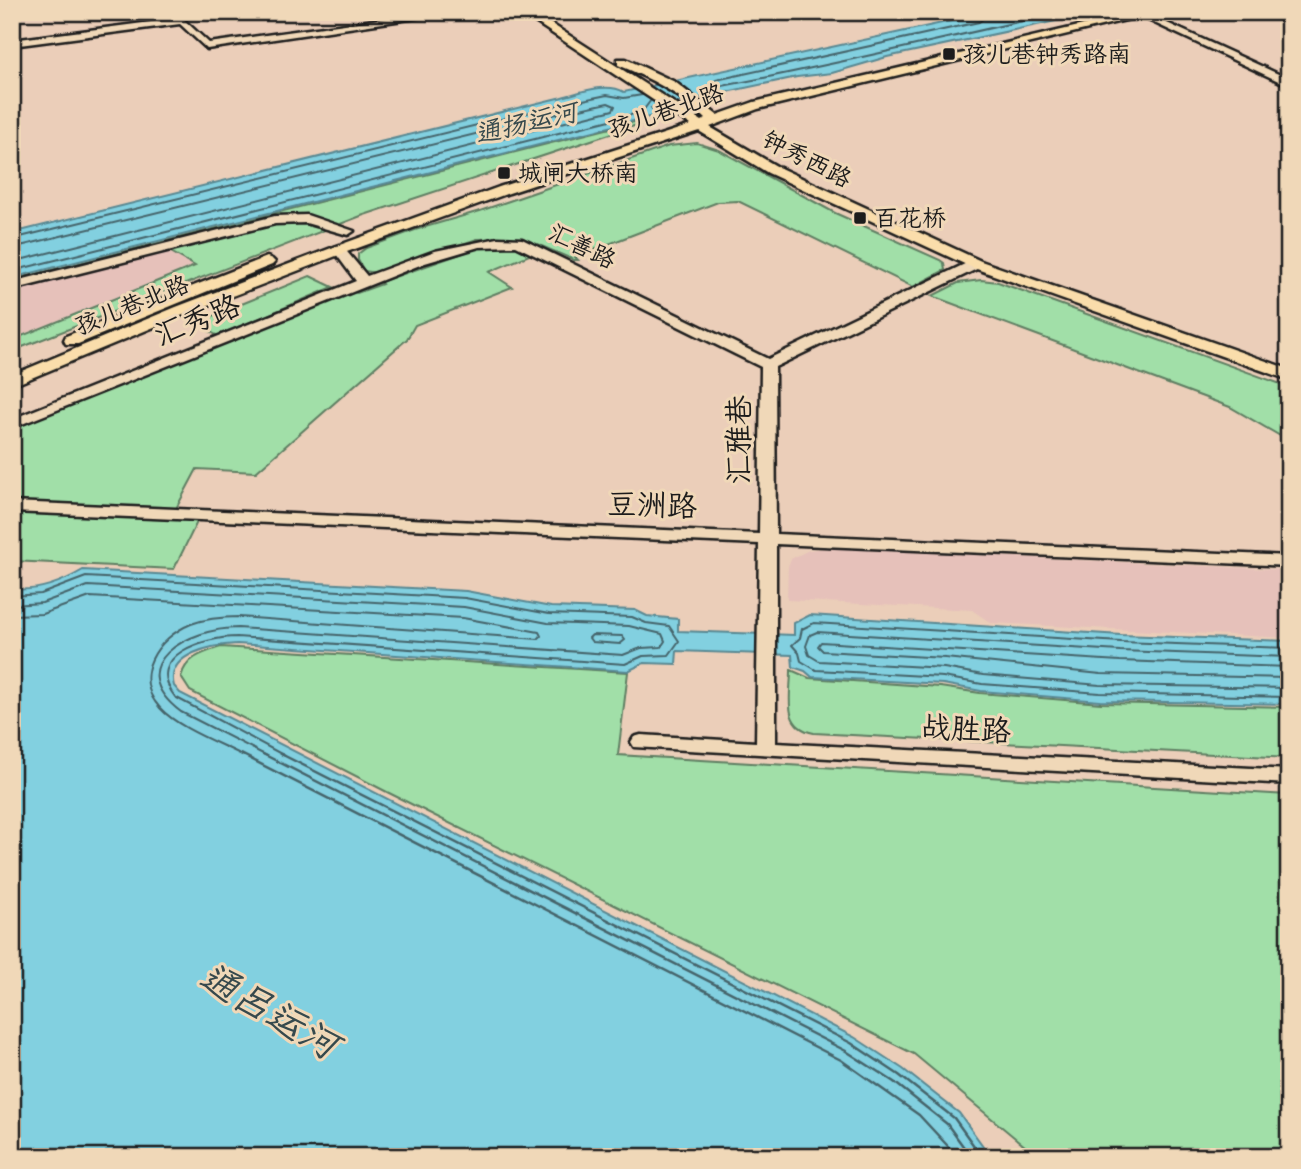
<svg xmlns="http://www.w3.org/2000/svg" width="1301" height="1169" viewBox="0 0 1301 1169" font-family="Caveat,'LXGW WenKai TC',sans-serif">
  <rect width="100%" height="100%" fill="#ebceb9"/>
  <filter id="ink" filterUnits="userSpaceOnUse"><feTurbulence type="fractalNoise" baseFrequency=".0143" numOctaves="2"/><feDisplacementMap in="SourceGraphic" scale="14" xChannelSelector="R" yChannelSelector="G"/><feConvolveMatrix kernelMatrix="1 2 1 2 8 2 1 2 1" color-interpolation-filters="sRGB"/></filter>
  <g filter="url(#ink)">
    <path fill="#e6c1ba" d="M 164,248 L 196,266 L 17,338 L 12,335 L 12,291 Z
      M 826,548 L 1289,570 L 1289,638 L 991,623 L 972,610 L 787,600 L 788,566 L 791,559 L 809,550 Z"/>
    <path fill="#a1dfa8" stroke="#5e7e62" stroke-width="2" d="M 642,120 L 643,123 L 361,216 L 12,351 L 12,335 L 17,338 L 195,266 L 164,248 L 12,291 L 12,280 Z
      M 697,143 L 719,150 L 835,213 L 940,260 L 944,263 L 945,270 L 913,287 L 738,201 L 718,202 L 575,257 L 578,260 L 574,260 L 523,238 L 477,239 L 378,273 L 364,271 L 358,260 L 358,254 L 366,248 L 415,230 L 480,211 L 669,146 Z
      M 489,244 L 514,245 L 534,253 L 489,272 L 512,287 L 415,325 L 407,339 L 256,472 L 197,469 L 171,518 L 198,520 L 174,569 L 12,561 L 12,428 L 351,291 L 357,293 L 382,284 L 380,282 Z
      M 310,276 L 333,287 L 218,336 L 195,323 Z
      M 981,280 L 998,282 L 1289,387 L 1289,441 L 1230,407 L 932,296 L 958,283 Z
      M 221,647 L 628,672 L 618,755 L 1289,795 L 1289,1157 L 1038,1157 L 914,1054 L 389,793 L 190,691 L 181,677 C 186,657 203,653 221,647 Z
      M 791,670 L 809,678 L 940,687 L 980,693 L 1101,703 L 1289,707 L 1289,758 L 814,733 C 781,727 791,696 791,670 Z"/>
    <path fill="#82d0e0" stroke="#598892" stroke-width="2" d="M 993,12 L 1098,12 L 887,57 L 832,73 L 797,77 L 651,108 L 654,112 L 653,116 L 12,278 L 12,233 L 558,98 C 577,94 606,81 624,92 Z
      M 83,570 L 466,591 L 551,607 L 635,610 L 647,616 L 678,619 L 678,631 L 794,635 L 794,623 L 810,615 L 1121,635 L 1289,641 L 1289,704 L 1100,701 L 981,691 L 943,684 L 812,677 L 805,671 L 793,667 L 792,655 L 677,651 L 676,664 L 644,663 L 628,671 L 237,644 C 214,645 165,653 174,686 L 180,693 L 854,1037 L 903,1069 L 959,1113 L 991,1157 L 12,1157 L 12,589 C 38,592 61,583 83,570 Z"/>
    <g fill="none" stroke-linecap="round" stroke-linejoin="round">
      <path stroke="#45646a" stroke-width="2" d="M 985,12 L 984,18 L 979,22 L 716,80 L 714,84 L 717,87 C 833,66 947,37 1063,12
        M 12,239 L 559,105 L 607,95 L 624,98 L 642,95
        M 12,248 L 561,113 L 608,103 L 615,106 L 613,110 L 12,262
        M 12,271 L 642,112 L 651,100
        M 12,596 L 41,594 L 86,577 L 465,598 L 549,614 L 632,617 L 646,623 L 669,626 L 679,641 L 669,655 L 643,656 L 625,664 L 237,637 C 205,637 143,655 175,697 L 285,756
        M 12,605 L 42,603 L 88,586 L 464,607 L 548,623 L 629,626 L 662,634 L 665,641 L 661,647 L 641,648 L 623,655 L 238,628 C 189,628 119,665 181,712 L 267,756
        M 12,615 L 42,614 L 90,597 L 463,618 L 539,632 L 541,636 L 538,639 L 239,617 C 223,617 207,618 191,624 C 157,638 131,676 160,708 C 178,728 219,743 244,756
        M 592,635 L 622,636 L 625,640 L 620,644 L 592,642 L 589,638 Z
        M 1289,648 L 1121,642 L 814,623 L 802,629 L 800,638 L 792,645 L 799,653 L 801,661 L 816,670 L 943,677 L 982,684 L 1100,693 L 1289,697
        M 1289,657 L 1120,651 L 817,632 L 810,635 L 806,646 L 809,655 L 819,661 L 944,668 L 983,675 L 1100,685 L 1289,688
        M 1289,667 L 1120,661 L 821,642 L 818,646 L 823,651 L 945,658 L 1101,674 L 1289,678"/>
      <path stroke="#45646a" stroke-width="2.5" d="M 241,754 L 841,1060 L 919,1115 L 958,1157
        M 263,754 L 846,1051 L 894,1082 L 947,1124 L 971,1157
        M 281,754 L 851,1043 L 899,1075 L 954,1118 L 982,1157"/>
      <defs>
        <path id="minor" d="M 431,12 L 457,12 L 207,49 L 180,24 L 12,46 L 12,40 L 182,18 L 209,43 Z
          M 1131,12 L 1143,12 L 1289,79 L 1289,86 Z
          M 307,215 L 354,231 L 348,235 L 306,223 L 275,224 L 12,290 L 12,282 L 275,216 Z
          M 498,238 L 522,239 L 768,359 L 971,261 L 981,261 L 981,267 L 775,367 L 776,534 L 1289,556 L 1289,566 L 776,544 L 776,743 L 1289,770 L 1289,784 L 634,747 L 631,742 L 634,737 L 641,735 L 756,742 L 759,544 L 12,512 L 12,502 L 759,534 L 761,367 L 516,246 L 479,247 L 425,263 L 12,428 L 12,419 L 356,281 L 333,250 L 335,247 L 343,247 L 367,276 L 435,251 Z"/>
        <path id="major" d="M 520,12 L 533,12 L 702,121 L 706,119 C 681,94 650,78 618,65 L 618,59 L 626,59 L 675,82 L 717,115 L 754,102 L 1139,12 L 1159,12 L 758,109 L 710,127 L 778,167 L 981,261 L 1289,369 L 1289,380 L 971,267 L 768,173 L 699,131 L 509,193 L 344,253 L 188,313 L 12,386 L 12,375 L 176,307 L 334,247 L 499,187 L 691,125 Z
          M 267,257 L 272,259 L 275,262 L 272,265 L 78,344 L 66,344 L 64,340 L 66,336 Z"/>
      </defs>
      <use href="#minor" stroke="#1c1c1c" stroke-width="5"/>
      <use href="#major" stroke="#1c1c1c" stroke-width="5"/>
      <use href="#minor" fill="#f0d8b8" fill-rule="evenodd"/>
      <use href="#major" fill="#faddab" fill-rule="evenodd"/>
    </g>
  </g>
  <g fill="#1c1c1c" stroke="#f0d8b8" stroke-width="2.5">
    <rect x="942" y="47" width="14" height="14" rx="3.5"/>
    <rect x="497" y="166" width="14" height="14" rx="3.5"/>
    <rect x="853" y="211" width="14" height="14" rx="3.5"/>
  </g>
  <g text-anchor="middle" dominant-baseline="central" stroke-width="6" stroke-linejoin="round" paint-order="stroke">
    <g font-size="24" fill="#1c1c1c" stroke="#f0d8b8" text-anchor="start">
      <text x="963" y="54">孩儿巷钟秀路南</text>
      <text x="518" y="173">城闸大桥南</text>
      <text x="874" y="218">百花桥</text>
    </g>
    <g font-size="24" fill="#1c1c1c" stroke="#f0d8b8">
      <text transform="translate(666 111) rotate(-19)">孩儿巷北路</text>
      <text transform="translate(807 159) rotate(27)">钟秀西路</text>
      <text transform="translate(582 246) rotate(26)">汇善路</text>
      <text transform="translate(132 305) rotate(-22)">孩儿巷北路</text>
    </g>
    <g font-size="26" font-style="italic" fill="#36494d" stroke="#f0d8b8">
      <text transform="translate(526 123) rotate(-13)">通扬运河</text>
    </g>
    <g font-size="30" fill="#1c1c1c" stroke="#f0d8b8">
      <text transform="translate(197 320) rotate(-22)">汇秀路</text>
      <text transform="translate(739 440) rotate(-90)">汇雅巷</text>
      <text transform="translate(652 505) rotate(2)">豆洲路</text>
      <text transform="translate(966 729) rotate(3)">战胜路</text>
    </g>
    <g font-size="38" font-style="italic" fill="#36494d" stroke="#f0d8b8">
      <text transform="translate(269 1011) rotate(30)">通吕运河</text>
    </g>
  </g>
  <rect width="1301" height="1169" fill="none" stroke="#f0d8b8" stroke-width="42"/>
  <rect x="21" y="21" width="1259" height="1127" fill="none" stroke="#1c1c1c" stroke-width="2.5" filter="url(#ink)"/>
</svg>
